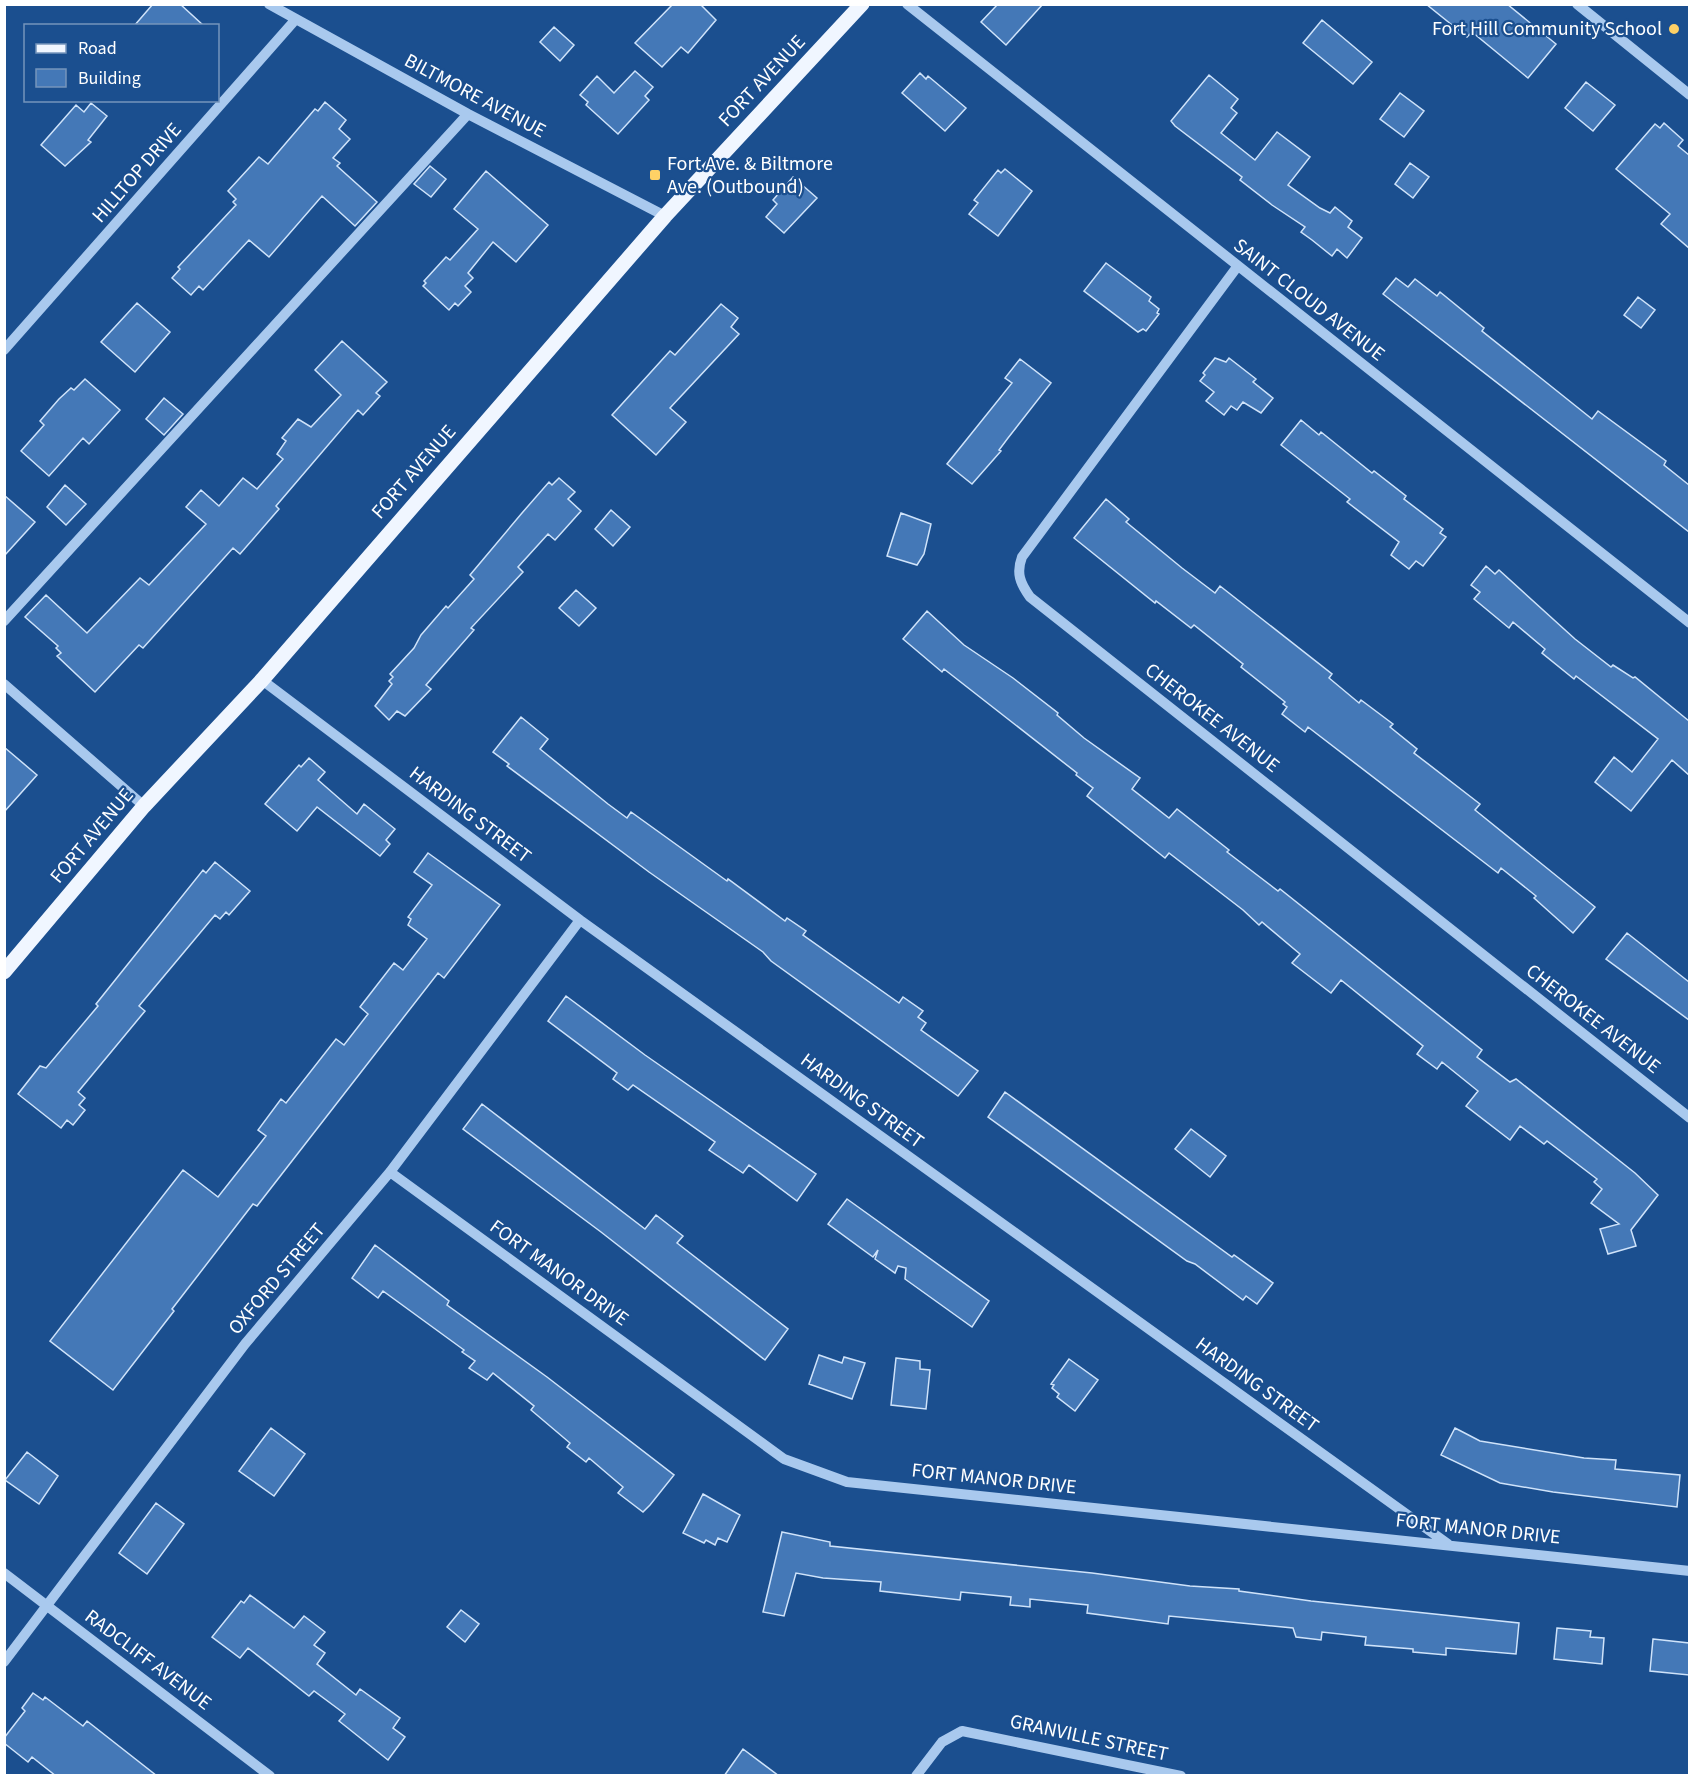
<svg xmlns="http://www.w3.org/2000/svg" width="1694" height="1780" viewBox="0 0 1694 1780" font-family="'Source Sans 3',sans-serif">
  <rect width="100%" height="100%" fill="#1b4f8f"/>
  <path fill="#4478b7" stroke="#cfe3fa" stroke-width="1.5" d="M 153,4 L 180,4 L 204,26 L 134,26 Z
    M 673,4 L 700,4 L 716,20 L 688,53 L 681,47 L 662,67 L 635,43 Z
    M 998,4 L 1043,4 L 1006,45 L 981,22 Z
    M 1426,4 L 1507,4 L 1556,44 L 1528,78 L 1472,32 L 1467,37 Z
    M 1322,20 L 1372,62 L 1353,84 L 1303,43 Z
    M 554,27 L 574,45 L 560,61 L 540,42 Z
    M 635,71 L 653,87 L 645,96 L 649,100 L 618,134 L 586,105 L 588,102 L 580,95 L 597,76 L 614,93 Z
    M 920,73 L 926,79 L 928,76 L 966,108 L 945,131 L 902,93 Z
    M 1209,75 L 1238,99 L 1231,108 L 1237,113 L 1221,133 L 1255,160 L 1277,132 L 1310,157 L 1288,185 L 1320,208 L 1330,213 L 1335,207 L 1352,221 L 1348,227 L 1362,238 L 1347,258 L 1337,249 L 1332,256 L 1312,240 L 1301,232 L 1305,227 L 1272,205 L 1240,180 L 1242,177 L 1175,126 L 1171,121 Z
    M 1586,82 L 1615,105 L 1593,131 L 1565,108 Z
    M 1400,93 L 1424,111 L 1404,137 L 1380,119 Z
    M 325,102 L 346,120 L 339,129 L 350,139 L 333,158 L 340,163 L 337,166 L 377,202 L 355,226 L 322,196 L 269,257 L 249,240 L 203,290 L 199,286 L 191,295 L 172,278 L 180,269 L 178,267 L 236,205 L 233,202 L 236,199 L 228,191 L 259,157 L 268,164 L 315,109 L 318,111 Z
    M 91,103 L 107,116 L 88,140 L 91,142 L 65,166 L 41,145 L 76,105 L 84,112 Z
    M 1664,123 L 1683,140 L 1678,146 L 1689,155 L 1689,248 L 1661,224 L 1670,214 L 1616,169 L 1655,124 L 1660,128 Z
    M 1410,163 L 1429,177 L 1413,198 L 1395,184 Z
    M 430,166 L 446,179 L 431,197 L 414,184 Z
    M 1005,169 L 1032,191 L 998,236 L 969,214 L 978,203 L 974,200 L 998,170 L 1001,173 Z
    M 486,171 L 548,225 L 516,262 L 493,242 L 468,273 L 473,278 L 465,286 L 471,292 L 458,306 L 455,303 L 449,310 L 423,286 L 426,283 L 424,281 L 446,257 L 450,260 L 478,229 L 454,209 Z
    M 793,177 L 817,198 L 784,233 L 766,217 L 777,204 L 773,200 Z
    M 1106,263 L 1151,297 L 1149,301 L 1159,309 L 1157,313 L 1159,314 L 1146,331 L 1143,329 L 1138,332 L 1084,291 Z
    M 1396,278 L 1408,287 L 1415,279 L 1437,296 L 1440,292 L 1484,328 L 1482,331 L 1592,419 L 1598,411 L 1666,461 L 1664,465 L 1689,485 L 1689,532 L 1383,294 Z
    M 1638,297 L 1655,310 L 1641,328 L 1624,315 Z
    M 137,303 L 170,332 L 135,372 L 101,342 Z
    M 721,304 L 738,318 L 731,327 L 739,334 L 670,408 L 686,422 L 656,455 L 612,415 L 670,351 L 675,355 Z
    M 342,341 L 387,382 L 376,393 L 380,396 L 363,415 L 358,410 L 276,506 L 279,509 L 240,554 L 233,548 L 143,648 L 139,645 L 95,692 L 57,656 L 61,653 L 56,648 L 58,646 L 25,617 L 46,595 L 87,633 L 140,578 L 149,585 L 206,524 L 186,507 L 201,490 L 219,506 L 243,478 L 257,489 L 283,459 L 277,454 L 286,441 L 282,438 L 298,419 L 311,427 L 341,395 L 315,370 Z
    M 1215,358 L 1226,362 L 1229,358 L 1256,379 L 1253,382 L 1273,398 L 1261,413 L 1243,402 L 1237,410 L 1231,406 L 1224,415 L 1206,401 L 1214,392 L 1200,381 L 1205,375 L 1203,373 Z
    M 1020,359 L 1051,383 L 1008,438 L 999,450 L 1001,451 L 972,484 L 947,464 L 1012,383 L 1005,378 Z
    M 85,379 L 120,410 L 89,444 L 83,438 L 49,476 L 21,451 L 44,425 L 40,421 L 59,399 L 71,388 L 74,390 Z
    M 164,398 L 183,414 L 164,435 L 146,419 Z
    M 1301,420 L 1319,435 L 1321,432 L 1372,473 L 1374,471 L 1406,496 L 1404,499 L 1443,529 L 1440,533 L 1446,537 L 1423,566 L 1416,561 L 1409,569 L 1391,555 L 1399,542 L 1347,502 L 1350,499 L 1281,445 Z
    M 559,478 L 575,492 L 568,499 L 581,511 L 555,540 L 548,534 L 518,567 L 523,572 L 471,628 L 474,630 L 426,685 L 431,689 L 405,716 L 397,711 L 389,720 L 375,706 L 392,684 L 389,681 L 393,677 L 390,674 L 414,648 L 421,635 L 446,606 L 448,608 L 474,579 L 470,575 L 522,513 L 549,482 L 552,485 Z
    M 65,485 L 86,504 L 66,525 L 47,507 Z
    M 4,495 L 35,522 L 4,556 Z
    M 1106,499 L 1129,519 L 1126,522 L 1182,568 L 1215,593 L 1220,586 L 1332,674 L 1329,678 L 1359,703 L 1361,700 L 1393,724 L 1390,727 L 1417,749 L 1414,753 L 1480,804 L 1475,810 L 1595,907 L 1573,933 L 1534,898 L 1536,896 L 1501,868 L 1498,873 L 1308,727 L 1305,732 L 1282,714 L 1287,707 L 1283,704 L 1285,702 L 1241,667 L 1243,664 L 1194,625 L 1191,628 L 1156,601 L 1155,603 L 1074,538 Z
    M 611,510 L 630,527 L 613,546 L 595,529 Z
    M 901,513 L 931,524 L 924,554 L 917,565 L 887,556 Z
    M 1486,566 L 1495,574 L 1499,570 L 1575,639 L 1611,667 L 1613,665 L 1633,678 L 1635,677 L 1689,721 L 1689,775 L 1672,760 L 1631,811 L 1595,782 L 1614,757 L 1632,772 L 1658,739 L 1576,676 L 1574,679 L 1542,653 L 1545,649 L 1513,622 L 1509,628 L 1474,599 L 1480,592 L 1471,585 Z
    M 576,590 L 596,608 L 579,626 L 559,608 Z
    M 927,611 L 964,645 L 1013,678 L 1058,713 L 1057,715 L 1084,738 L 1140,778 L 1132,789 L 1169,818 L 1177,809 L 1229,850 L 1227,852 L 1278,891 L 1280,889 L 1482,1050 L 1477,1057 L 1510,1082 L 1516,1079 L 1635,1173 L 1658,1195 L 1631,1230 L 1636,1246 L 1608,1254 L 1600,1229 L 1619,1224 L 1591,1203 L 1602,1189 L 1594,1182 L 1597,1179 L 1547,1141 L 1544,1144 L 1520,1126 L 1510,1140 L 1466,1106 L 1478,1091 L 1442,1062 L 1437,1069 L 1417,1054 L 1423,1046 L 1341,980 L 1331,993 L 1292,963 L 1300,954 L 1262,922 L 1259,925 L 1243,910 L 1169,853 L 1165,858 L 1087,796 L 1093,788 L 1076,775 L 1077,773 L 944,669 L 942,672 L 903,639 Z
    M 521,717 L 548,739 L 540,749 L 608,804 L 627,818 L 631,812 L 727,881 L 728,879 L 785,921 L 787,918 L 806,931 L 803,935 L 899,1003 L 903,997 L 923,1011 L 918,1017 L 926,1023 L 921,1030 L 978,1071 L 958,1096 L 771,961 L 763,952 L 649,872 L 507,766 L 509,764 L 493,752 Z
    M 4,747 L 37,775 L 4,812 Z
    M 309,758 L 325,772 L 318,780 L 357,814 L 364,804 L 395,829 L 386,840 L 390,844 L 380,856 L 317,807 L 297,831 L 265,804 L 299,765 L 301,767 Z
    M 428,853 L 500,905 L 444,978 L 438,973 L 257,1206 L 253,1204 L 172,1309 L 174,1311 L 113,1390 L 50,1341 L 183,1170 L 218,1197 L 266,1136 L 258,1130 L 281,1099 L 286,1103 L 336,1039 L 344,1045 L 368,1014 L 360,1007 L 394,963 L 403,970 L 427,939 L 408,925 L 411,919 L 408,917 L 432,885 L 414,872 Z
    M 215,862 L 250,891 L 229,915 L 226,912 L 220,919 L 215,915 L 139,1006 L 145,1011 L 78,1092 L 85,1098 L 79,1105 L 85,1110 L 73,1125 L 67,1120 L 61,1128 L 18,1094 L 40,1066 L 46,1068 L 98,1006 L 96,1004 L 203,870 L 206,873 Z
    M 1627,933 L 1689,982 L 1689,1020 L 1606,959 Z
    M 566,996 L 645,1055 L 816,1174 L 797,1201 L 749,1165 L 743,1173 L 709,1150 L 715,1142 L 633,1085 L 628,1090 L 613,1079 L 617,1073 L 548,1021 Z
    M 1005,1092 L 1232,1257 L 1234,1255 L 1273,1283 L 1257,1304 L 1246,1296 L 1243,1300 L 1195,1264 L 1187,1261 L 988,1117 Z
    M 482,1104 L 645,1229 L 656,1215 L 683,1236 L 677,1243 L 788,1329 L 765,1360 L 601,1232 L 463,1129 Z
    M 1191,1129 L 1226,1156 L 1210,1177 L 1175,1149 Z
    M 847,1199 L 989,1301 L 972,1327 L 905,1279 L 906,1268 L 898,1266 L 895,1273 L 875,1259 L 878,1250 L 873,1257 L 828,1224 Z
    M 375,1245 L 449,1301 L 447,1305 L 547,1377 L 674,1475 L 650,1505 L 643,1512 L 618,1493 L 623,1487 L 589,1458 L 586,1462 L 567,1447 L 570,1443 L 531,1410 L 534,1406 L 493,1373 L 487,1380 L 469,1368 L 475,1361 L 462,1352 L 464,1350 L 383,1291 L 378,1298 L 352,1278 Z
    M 819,1355 L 842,1363 L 844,1357 L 865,1363 L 852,1399 L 809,1384 Z
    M 896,1358 L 920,1361 L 920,1369 L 930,1370 L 926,1409 L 891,1405 Z
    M 1069,1359 L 1098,1380 L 1075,1411 L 1057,1397 L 1059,1394 L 1052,1388 L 1054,1385 L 1051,1384 Z
    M 271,1428 L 305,1454 L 274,1496 L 239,1471 Z
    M 1455,1428 L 1480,1441 L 1584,1458 L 1616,1460 L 1615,1469 L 1680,1475 L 1677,1507 L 1553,1492 L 1500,1483 L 1441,1455 Z
    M 27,1452 L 58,1476 L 39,1504 L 5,1480 Z
    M 703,1494 L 740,1515 L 727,1542 L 718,1538 L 715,1545 L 706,1540 L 704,1543 L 683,1533 Z
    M 156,1503 L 184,1524 L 147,1574 L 119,1553 Z
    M 782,1532 L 830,1542 L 830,1546 L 1092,1573 L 1190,1586 L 1239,1589 L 1239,1591 L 1311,1601 L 1519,1623 L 1516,1654 L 1446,1648 L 1446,1655 L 1413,1652 L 1413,1649 L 1365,1645 L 1366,1637 L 1322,1632 L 1321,1640 L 1296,1637 L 1293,1628 L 1169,1616 L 1168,1624 L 1087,1613 L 1088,1605 L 1030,1599 L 1030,1607 L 1010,1605 L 1011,1597 L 961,1592 L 960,1600 L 880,1591 L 881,1582 L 823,1578 L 796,1573 L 784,1616 L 763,1612 Z
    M 250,1595 L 294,1628 L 304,1616 L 325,1632 L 314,1645 L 325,1653 L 317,1664 L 356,1695 L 360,1689 L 400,1718 L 393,1728 L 405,1737 L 388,1760 L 339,1721 L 345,1714 L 314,1691 L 309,1696 L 248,1648 L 240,1658 L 212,1637 L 241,1601 L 244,1603 Z
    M 461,1610 L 479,1624 L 465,1642 L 447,1627 Z
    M 1557,1628 L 1591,1631 L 1590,1637 L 1604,1638 L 1602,1664 L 1554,1659 Z
    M 1653,1639 L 1689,1643 L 1689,1675 L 1650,1671 Z
    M 33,1693 L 43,1700 L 45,1697 L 83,1726 L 87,1721 L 157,1776 L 56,1776 L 32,1757 L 28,1762 L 4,1743 L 4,1738 L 25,1711 L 22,1708 Z
    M 743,1749 L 779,1776 L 724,1776 Z"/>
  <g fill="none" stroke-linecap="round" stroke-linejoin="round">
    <path stroke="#a9c9ee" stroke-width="10" d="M 269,4 L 468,114 L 665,216
      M 907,4 L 1690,623
      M 1577,4 L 1690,95
      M 1237,267 L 1022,557 C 1016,573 1020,583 1030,597 L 1690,1118
      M 4,350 L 296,19
      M 4,621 L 468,114
      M 262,680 L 580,920 L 1448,1544
      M 4,684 L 144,806
      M 390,1172 L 784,1459 L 847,1482 L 1690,1571
      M 4,1573 L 270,1776
      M 4,1662 L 245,1344 L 390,1172 L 580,920
      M 916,1776 L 942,1742 L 962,1731 L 1181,1776"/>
    <path stroke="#f0f6ff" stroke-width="15" d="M 4,972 L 144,806 L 262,680 L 665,216 L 862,4"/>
  </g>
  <g fill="#ffd166" stroke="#1b4f8f" stroke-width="2">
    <circle cx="1674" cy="29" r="6"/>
    <rect x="649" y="169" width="12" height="12" rx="3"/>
  </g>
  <g text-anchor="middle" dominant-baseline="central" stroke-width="4.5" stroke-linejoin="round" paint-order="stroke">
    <g font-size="20" fill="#fff" stroke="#1b4f8f" text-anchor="end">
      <text x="1662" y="29">Fort Hill Community School</text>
      <text x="667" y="164" text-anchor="start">Fort Ave. &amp; Biltmore<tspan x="667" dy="23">Ave. (Outbound)</tspan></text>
    </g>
    <g font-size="20" fill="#fff" stroke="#1b4f8f">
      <text transform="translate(762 81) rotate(-47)">FORT AVENUE</text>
      <text transform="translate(475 96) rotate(28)">BILTMORE AVENUE</text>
      <text transform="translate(137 173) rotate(-49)">HILLTOP DRIVE</text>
      <text transform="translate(1309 300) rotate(38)">SAINT CLOUD AVENUE</text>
      <text transform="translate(414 472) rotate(-49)">FORT AVENUE</text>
      <text transform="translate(1212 718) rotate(38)">CHEROKEE AVENUE</text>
      <text transform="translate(470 815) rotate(37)">HARDING STREET</text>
      <text transform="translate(92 836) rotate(-50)">FORT AVENUE</text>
      <text transform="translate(1593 1019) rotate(38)">CHEROKEE AVENUE</text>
      <text transform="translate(862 1101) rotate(36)">HARDING STREET</text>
      <text transform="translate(559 1273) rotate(36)">FORT MANOR DRIVE</text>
      <text transform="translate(277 1279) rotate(-50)">OXFORD STREET</text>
      <text transform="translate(1257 1385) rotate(36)">HARDING STREET</text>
      <text transform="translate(994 1479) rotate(6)">FORT MANOR DRIVE</text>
      <text transform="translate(1478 1529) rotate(6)">FORT MANOR DRIVE</text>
      <text transform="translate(148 1660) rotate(37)">RADCLIFF AVENUE</text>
      <text transform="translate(1089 1738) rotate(12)">GRANVILLE STREET</text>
    </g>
  </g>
  <rect width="1694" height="1780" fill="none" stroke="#ffffff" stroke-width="12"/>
  <rect x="24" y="24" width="195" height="78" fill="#1b4f8f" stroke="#7695bc" stroke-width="1.5"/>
  <rect x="36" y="44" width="30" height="9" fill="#f0f6ff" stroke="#7695bc" stroke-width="1.5"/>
  <text x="78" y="54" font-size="18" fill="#ffffff">Road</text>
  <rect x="36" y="69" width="30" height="18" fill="#4478b7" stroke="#7695bc" stroke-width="1.5"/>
  <text x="78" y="84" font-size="18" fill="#ffffff">Building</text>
</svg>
